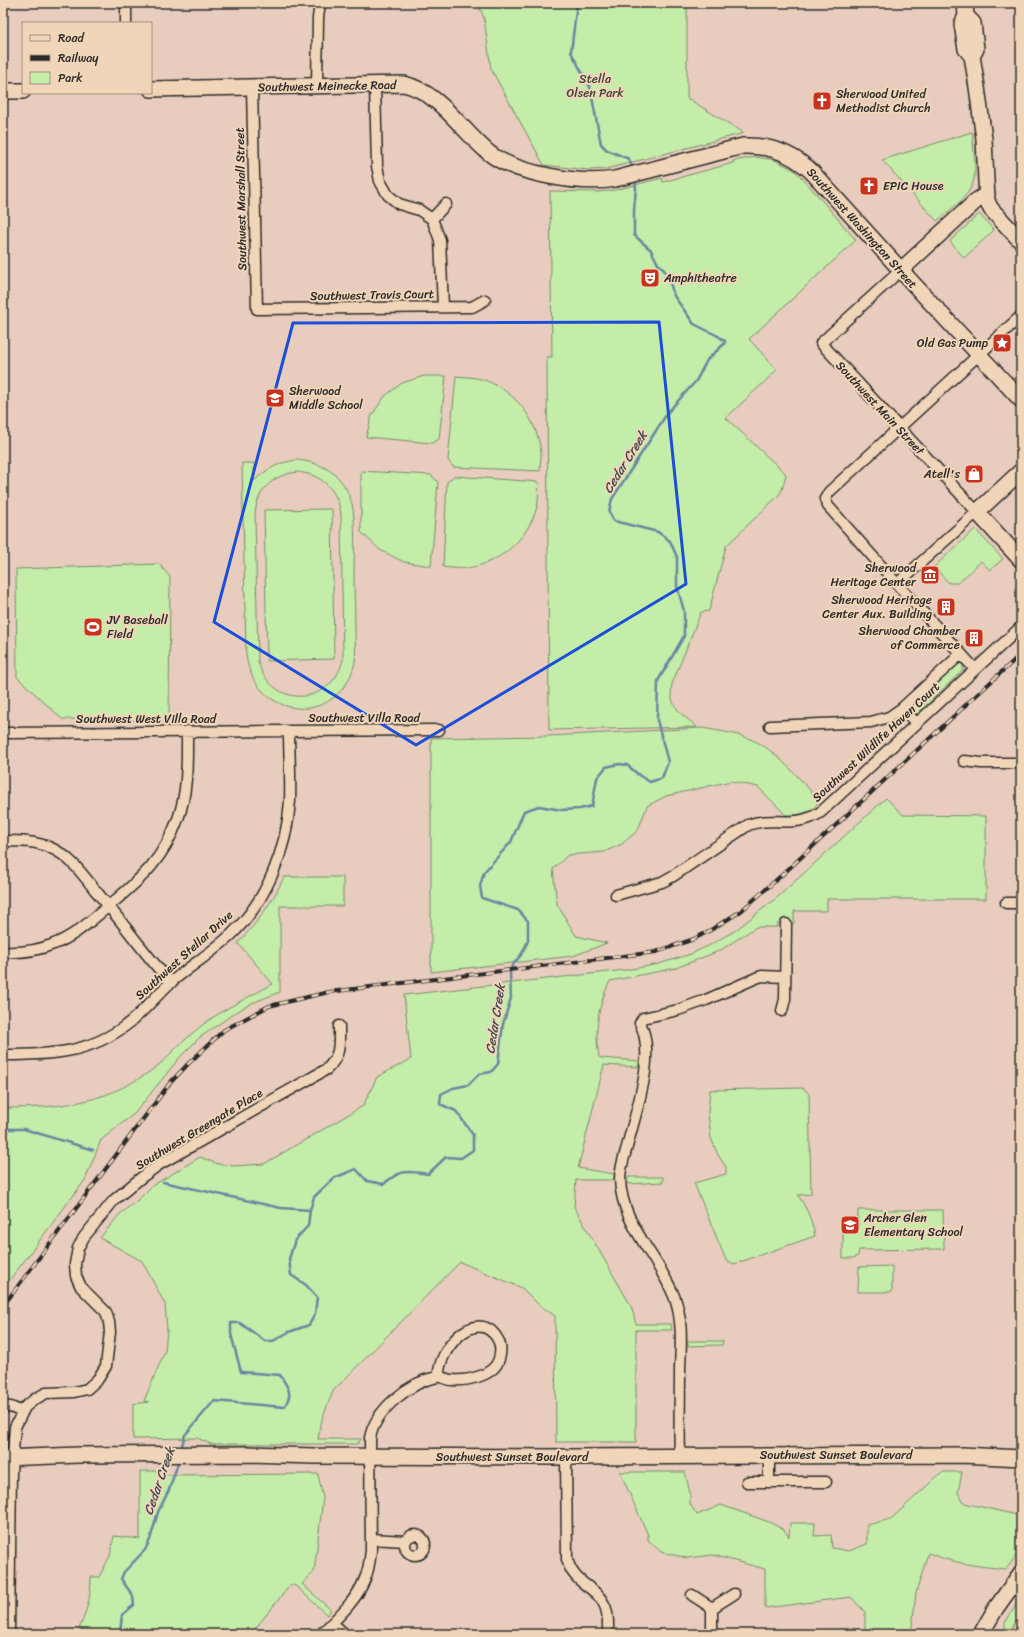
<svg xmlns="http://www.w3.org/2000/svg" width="1024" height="1637" viewBox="0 0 1024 1637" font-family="Sriracha,sans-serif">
  <rect width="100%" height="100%" fill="#e8ccbe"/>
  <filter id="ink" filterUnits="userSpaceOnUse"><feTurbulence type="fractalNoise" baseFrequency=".025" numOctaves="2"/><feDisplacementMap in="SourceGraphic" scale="8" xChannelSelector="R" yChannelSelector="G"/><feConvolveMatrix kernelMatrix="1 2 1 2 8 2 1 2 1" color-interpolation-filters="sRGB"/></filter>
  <g filter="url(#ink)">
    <path fill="#c3eda9" stroke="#778c6a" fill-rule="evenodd" d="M 478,3 L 687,3 L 687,98 L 744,133 L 606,169 L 588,170 L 544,165 L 491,69 L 484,18 Z
      M 972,132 C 973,147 978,173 972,185 C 966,200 948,211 937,221 L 882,160 Z
      M 756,157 L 775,160 L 794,170 L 805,181 L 856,240 L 749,339 L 777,370 L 726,418 L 786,474 L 782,490 L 779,495 L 726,546 L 709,611 L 701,612 L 672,684 C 668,707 681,713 697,727 L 549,730 L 547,357 L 552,357 L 550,191 L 599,192 L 615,190 L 662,178 L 663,182 L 733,163 L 733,161 Z
      M 979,214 L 994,230 L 964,258 L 950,241 Z
      M 424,376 L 446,376 L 439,439 L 432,443 L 366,437 L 372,415 L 385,396 L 402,383 Z
      M 456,376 C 464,377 473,377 481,379 C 511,388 535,415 540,447 C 542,454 540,463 540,471 L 453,467 L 448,460 Z
      M 297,460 C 317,462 334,469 345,487 C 348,492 350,498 352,504 C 356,524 354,553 354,573 C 354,593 355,612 355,631 C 355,641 356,651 355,661 C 354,668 351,675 348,681 C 319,729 252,710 246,654 L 242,463 L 254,463 L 254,481 C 267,469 279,462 297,460 ZM 297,472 C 322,474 338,490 341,515 L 343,660 C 331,707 272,709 258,662 L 255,516 C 256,491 272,475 297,472 Z
      M 361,471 L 431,475 L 438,482 L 431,566 L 404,562 L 380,550 L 361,532 Z
      M 454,476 L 539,482 C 538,490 539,499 537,507 C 528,539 500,563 468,568 C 460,569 451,568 443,567 L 447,482 Z
      M 332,509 L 334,659 L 267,661 L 264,510 Z
      M 975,529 L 1003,559 L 990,570 L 981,561 L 958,583 L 949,583 L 934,567 Z
      M 159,564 L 170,577 L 169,721 L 62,719 L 17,677 L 16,569 Z
      M 960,662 L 963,666 L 963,670 L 917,714 L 908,705 Z
      M 702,728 C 718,731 736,733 750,739 C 775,748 801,781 819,800 C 813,814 800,815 786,815 L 758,787 L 731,781 L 666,796 L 647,806 L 638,830 L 622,844 L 604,852 L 568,855 L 553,869 L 557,904 L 576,936 L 607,943 L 573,956 L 431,972 L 431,738 L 549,736 Z
      M 886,798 L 903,815 L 986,816 L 986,899 L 827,899 L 827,911 L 794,911 L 794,923 L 778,923 L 777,927 L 756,927 L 719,951 L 676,968 L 610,981 C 598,1006 594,1029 599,1057 L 601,1058 L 639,1061 L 638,1067 L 604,1065 L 578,1168 L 614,1174 L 614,1180 L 576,1180 L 574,1207 L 631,1306 L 636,1324 L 671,1324 L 672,1330 L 636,1330 L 636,1442 L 556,1442 L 555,1316 L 537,1303 L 522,1288 L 460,1262 L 333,1391 L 322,1419 L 318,1439 L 361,1439 L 357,1444 L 211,1444 L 197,1438 L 133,1439 L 133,1404 L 149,1402 L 144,1401 L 165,1351 L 167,1330 L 165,1304 L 142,1261 L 100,1238 L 120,1214 L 139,1199 L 152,1186 L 200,1157 L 218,1164 L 234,1166 L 264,1164 L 363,1106 L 377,1077 L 411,1059 L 404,995 L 626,970 L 659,964 L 691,954 L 710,945 L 736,930 L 779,896 Z
      M 284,877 L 343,877 L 343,906 L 280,906 L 280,992 L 252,1003 L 236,1012 L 199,1038 L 180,1057 L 135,1113 L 101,1140 L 85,1180 L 3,1289 L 3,1108 C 65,1108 110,1103 160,1064 C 165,1060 170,1054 175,1049 C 187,1038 199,1027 212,1018 C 231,1005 253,995 273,984 L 238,943 C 256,924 273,902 284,877 Z
      M 803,1088 L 809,1094 L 811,1194 L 798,1195 C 807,1209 812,1220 815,1236 L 734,1264 L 726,1260 L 694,1183 L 726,1174 L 726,1167 L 718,1155 L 711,1138 L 708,1113 L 710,1090 Z
      M 628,1177 L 663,1177 L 663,1182 L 628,1184 Z
      M 858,1210 L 943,1210 L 944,1249 L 859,1250 L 858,1256 L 853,1258 L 843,1258 L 843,1227 L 858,1227 Z
      M 892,1266 L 892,1292 L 858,1292 L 859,1267 Z
      M 688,1341 L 723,1341 L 722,1345 L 688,1346 Z
      M 140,1471 L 160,1471 L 161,1475 L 318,1474 L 323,1498 L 314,1572 L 302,1584 L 331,1610 L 327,1615 L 297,1587 L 291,1584 L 251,1634 L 77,1634 C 86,1613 91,1599 91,1577 L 99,1577 L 110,1556 L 114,1536 L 140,1539 Z
      M 620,1472 L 685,1472 L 690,1493 L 690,1504 L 697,1515 L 721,1505 L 769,1522 L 784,1530 L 789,1537 L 790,1523 L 815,1523 L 814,1536 L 831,1535 L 832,1548 L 849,1551 L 867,1544 L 867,1525 L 891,1519 L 942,1472 L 962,1472 L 958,1493 L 964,1503 L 1021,1516 L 1021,1550 L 1006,1569 C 977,1566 956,1564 928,1553 L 916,1593 L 911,1634 L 865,1634 L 865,1612 L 851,1597 L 765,1608 L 765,1569 L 713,1555 L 687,1558 L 661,1552 L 648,1540 L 648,1535 Z
      M 1021,1597 L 1021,1612 L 1009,1633 L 1005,1630 L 1005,1623 Z"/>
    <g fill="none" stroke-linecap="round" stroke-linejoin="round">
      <path stroke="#6986a1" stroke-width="2.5" d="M 577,3 L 571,52 L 590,87 L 601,144 L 607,150 L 629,159 L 633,169
        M 3,1129 L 24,1129 L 93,1150
        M 163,1182 L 281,1208 L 310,1210
        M 181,1449 L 185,1435 L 214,1401 L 284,1407 C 294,1393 288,1388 280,1375 L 241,1372 L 231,1334 L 231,1323 L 240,1323 L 265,1341 L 273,1341 L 289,1332 L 309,1325 L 315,1314 L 317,1297 L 306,1285 L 291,1275 L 289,1259 L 295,1240 L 308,1226 L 310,1210 L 314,1197 L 334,1178 L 356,1169 L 367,1181 L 384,1184 C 400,1169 407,1171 428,1174 L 446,1157 L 461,1158 L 473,1150 L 473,1135 L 456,1111 L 440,1104 L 441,1094 L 453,1088 L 468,1085 L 479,1074 L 491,1072 L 498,1064 L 503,1024 L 511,998 L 510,973 L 512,966 L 521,955 L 528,941 L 528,921 L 518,910 L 482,898 L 480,886 L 484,872 L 511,842 L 524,811 L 539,806 L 561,810 L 580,809 L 592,806 L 597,778 L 606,767 L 619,764 L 627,765 L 640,776 L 650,782 L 662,778 L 668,762 L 657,720 L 658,681 L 684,636 L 684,611 L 677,586 L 677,557 L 670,541 L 658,532 L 614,521 L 609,512 L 612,499 L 668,412 L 696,381 L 707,360 L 724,344 L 725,341 L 718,336 L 694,324 L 674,296 L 668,276 L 662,267 L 658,264 L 651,250 L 634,235 L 634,210 L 636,188 L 635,179
        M 120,1634 L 122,1615 L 134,1605 L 133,1596 L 121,1579 L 124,1572 L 145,1550 L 150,1540 L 158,1512 L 169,1490 L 179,1460"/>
      <defs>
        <path id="street" d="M 126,3 L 126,23
          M 375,85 L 377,166 L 380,181 L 388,195 L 399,204 L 419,210 L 432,219 L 440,240 L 443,307
          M 317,86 L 318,18 L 320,3
          M 252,87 L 257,309 L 472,307 L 485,300
          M 432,219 L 446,204
          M 897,584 L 977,512 L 821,343 L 901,270
          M 975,669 L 905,593 L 828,506 L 825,499 L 829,492 L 1021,316
          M 902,708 L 961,654
          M 770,726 L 871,722 L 889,717 L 902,708 L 916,723
          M 3,733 L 439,730
          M 964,761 L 981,763 L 1021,763
          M 3,841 C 19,841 36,841 51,848 C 70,856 83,875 95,890 C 121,920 144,953 171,983
          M 616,895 L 662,882 L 673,876 L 748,825 C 774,815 794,830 821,812 L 1021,627
          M 1006,903 L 1021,903
          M 3,952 C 21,953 37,951 54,944 C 73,937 88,923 104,910 C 138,881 162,863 178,819 C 188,791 187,761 187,731
          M 782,1011 L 785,999 L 786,924
          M 3,1055 C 50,1055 90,1054 129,1023 C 144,1011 156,996 170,983 C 190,966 213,952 232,934 C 267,901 287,848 290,801 C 291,778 289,754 289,731
          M 3,1407 L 11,1407 L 22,1412
          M 769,1455 L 769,1482 L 826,1482
          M 680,1456 C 679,1427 680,1397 680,1368 C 681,1345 683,1318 674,1296 C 658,1256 621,1224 620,1179 C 620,1169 624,1157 627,1147 C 635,1113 657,1056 640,1023 L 643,1018 L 678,1010 L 706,1000 L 756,978 L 762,976 L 785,977
          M 566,1457 L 567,1559 C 574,1586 596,1585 605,1606 C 609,1615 608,1625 608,1634
          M 747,1482 L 769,1482
          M405 1545a10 10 0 1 1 20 0a10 10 0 1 1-20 0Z
          M 372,1539 L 405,1541
          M 692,1595 L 712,1608
          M 712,1608 L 712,1634
          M 712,1608 L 734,1594
          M 332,1623 L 345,1634
          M 9,1634 L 11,1471 L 15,1427 L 25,1407 L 35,1399 L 46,1393 L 74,1392 L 87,1389 L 98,1379 L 106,1366 L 110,1332 L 109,1322 L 106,1312 L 81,1287 L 76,1276 L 75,1264 L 78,1248 L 84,1237 L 114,1200 L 142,1177 L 160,1164 L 327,1069 C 341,1055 339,1045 339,1026
          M 321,1634 C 336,1619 356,1601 364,1581 C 369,1571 370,1560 371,1550 L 370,1438 C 375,1410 410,1382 437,1377 C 442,1376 447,1380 452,1380 C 468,1381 494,1376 499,1359 C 501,1352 501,1344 497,1338 C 476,1305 437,1351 439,1376"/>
        <path id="secondary" d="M 965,3 L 966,16 L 973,23 L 976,49 L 972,56
          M 966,16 L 962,24 L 966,49 L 972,56 L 977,87 L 984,139 L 987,201 L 991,209 L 1021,241
          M 151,89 L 404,84 C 439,92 462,131 489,153 C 515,174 582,185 615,179 L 743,146 C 770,145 792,153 812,172 L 907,277 L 1021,400
          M 3,91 L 23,91
          M 901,270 L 976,201 L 987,194
          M 1021,471 L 977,512 L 1021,560
          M 3,1458 L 79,1455 L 247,1454 L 314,1456 L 566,1457 L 962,1455 L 1021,1458
          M 981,1634 L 996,1608 L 1021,1573"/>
      </defs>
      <use href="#street" stroke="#2b2b2b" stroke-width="13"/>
      <use href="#secondary" stroke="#2b2b2b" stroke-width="18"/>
      <use href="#street" stroke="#f1d5b8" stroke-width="10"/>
      <use href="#secondary" stroke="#f1d5b8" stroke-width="15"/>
      <defs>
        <path id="rail" d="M 3,1306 L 170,1083 L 189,1063 L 224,1030 L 269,1006 L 329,992 L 656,952 L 694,939 L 709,931 L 741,911 L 783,874 L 1021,654"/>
      </defs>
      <use href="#rail" stroke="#2b2b2b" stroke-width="4"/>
      <use href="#rail" stroke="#f1d5b8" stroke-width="2.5" stroke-dasharray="8" stroke-linecap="butt"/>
    </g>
  </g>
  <path fill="none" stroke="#1d4ed8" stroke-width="3" stroke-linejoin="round" d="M 659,322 L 686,584 L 416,745 L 214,622 L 293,323 Z"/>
  <defs>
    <symbol id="church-square" viewBox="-11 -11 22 22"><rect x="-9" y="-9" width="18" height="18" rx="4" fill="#c8321e" stroke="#f1d5b8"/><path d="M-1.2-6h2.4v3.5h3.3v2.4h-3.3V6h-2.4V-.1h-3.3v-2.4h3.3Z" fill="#fff"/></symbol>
    <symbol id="theatre-square" viewBox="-11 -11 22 22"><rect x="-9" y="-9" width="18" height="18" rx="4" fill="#c8321e" stroke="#f1d5b8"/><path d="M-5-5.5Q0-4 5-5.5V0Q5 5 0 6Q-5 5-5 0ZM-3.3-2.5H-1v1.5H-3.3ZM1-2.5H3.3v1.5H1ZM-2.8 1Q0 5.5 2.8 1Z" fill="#fff"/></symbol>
    <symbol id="sight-square" viewBox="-11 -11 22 22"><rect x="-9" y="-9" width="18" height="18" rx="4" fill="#c8321e" stroke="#f1d5b8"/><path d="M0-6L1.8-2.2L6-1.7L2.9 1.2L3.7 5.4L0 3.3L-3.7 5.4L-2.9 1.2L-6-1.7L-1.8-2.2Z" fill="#fff"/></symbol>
    <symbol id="school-square" viewBox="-11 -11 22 22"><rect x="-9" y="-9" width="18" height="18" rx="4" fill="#c8321e" stroke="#f1d5b8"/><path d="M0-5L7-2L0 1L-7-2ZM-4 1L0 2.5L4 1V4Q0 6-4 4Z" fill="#fff"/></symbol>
    <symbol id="shop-square" viewBox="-11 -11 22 22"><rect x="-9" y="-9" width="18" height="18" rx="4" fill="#c8321e" stroke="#f1d5b8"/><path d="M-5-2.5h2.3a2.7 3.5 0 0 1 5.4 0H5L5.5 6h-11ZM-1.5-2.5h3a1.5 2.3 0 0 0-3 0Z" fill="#fff"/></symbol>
    <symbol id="museum-square" viewBox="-11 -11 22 22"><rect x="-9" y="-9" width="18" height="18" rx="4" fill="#c8321e" stroke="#f1d5b8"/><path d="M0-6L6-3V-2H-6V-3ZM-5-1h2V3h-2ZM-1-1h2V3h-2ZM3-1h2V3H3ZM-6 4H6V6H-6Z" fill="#fff"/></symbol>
    <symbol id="building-square" viewBox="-11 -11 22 22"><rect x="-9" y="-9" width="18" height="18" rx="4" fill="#c8321e" stroke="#f1d5b8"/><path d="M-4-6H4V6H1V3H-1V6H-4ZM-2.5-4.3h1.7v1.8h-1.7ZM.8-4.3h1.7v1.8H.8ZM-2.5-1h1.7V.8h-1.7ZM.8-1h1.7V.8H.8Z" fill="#fff"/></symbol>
    <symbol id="stadium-square" viewBox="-11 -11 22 22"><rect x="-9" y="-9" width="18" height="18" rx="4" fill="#c8321e" stroke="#f1d5b8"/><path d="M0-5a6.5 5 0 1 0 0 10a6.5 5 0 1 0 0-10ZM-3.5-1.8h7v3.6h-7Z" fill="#fff"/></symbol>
  </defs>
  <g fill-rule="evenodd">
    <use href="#church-square" x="811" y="90" width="22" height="22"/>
    <use href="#church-square" x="858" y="175" width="22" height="22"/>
    <use href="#theatre-square" x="639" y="267" width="22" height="22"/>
    <use href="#sight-square" x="991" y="332" width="22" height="22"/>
    <use href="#school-square" x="264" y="387" width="22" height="22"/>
    <use href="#shop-square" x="963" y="463" width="22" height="22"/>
    <use href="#museum-square" x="919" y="564" width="22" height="22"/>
    <use href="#building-square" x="935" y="596" width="22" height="22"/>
    <use href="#stadium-square" x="82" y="616" width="22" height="22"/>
    <use href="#building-square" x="963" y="627" width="22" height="22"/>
    <use href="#school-square" x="839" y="1214" width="22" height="22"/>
  </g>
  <g text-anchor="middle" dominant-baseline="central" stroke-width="4" stroke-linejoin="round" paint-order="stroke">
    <g font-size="12" fill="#42483e" stroke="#f1d5b8">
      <text x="595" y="79">Stella<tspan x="595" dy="14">Olsen Park</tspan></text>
    </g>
    <g font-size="12" fill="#2b2b2b" stroke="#f1d5b8">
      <text transform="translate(327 86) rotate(-1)">Southwest Meinecke Road</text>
      <text transform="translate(241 199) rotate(-91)">Southwest Marshall Street</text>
      <text transform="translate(862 228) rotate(48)">Southwest Washington Street</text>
      <text transform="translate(372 295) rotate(-1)">Southwest Travis Court</text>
      <text transform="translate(880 408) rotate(47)">Southwest Main Street</text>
      <text x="364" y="718">Southwest Villa Road</text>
      <text x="146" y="719">Southwest West Villa Road</text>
      <text transform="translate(876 742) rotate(-43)">Southwest Wildlife Haven Court</text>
      <text transform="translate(184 955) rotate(-42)">Southwest Stellar Drive</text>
      <text transform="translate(199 1129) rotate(-31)">Southwest Greengate Place</text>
      <text x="836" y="1455">Southwest Sunset Boulevard</text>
      <text x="512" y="1457">Southwest Sunset Boulevard</text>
    </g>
    <g font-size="12" fill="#2b2b2b" stroke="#f1d5b8" text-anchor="start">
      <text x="836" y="94">Sherwood United<tspan x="836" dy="14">Methodist Church</tspan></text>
      <text x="883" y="186">EPIC House</text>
      <text x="664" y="278">Amphitheatre</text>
      <text x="988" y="343" text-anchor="end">Old Gas Pump</text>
      <text x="289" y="391">Sherwood<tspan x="289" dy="14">Middle School</tspan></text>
      <text x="960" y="474" text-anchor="end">Atell's</text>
      <text x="916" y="568" text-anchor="end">Sherwood<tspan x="916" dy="14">Heritage Center</tspan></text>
      <text x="932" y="600" text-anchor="end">Sherwood Heritage<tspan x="932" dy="14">Center Aux. Building</tspan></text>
      <text x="107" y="620">JV Baseball<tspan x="107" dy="14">Field</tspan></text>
      <text x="960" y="631" text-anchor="end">Sherwood Chamber<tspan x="960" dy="14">of Commerce</tspan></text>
      <text x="864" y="1218">Archer Glen<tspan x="864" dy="14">Elementary School</tspan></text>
    </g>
    <g font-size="13" font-style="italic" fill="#404952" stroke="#f1d5b8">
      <text transform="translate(625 462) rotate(-58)">Cedar Creek</text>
      <text transform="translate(495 1019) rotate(-81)">Cedar Creek</text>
      <text transform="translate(159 1481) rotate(-71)">Cedar Creek</text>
    </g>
  </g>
  <rect width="1024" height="1637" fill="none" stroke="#f1d5b8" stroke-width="16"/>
  <rect x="8" y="8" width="1008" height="1621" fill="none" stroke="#2b2b2b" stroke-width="1.5" filter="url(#ink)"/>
  <rect x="22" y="22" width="130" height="72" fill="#f1d5b8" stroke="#a29180"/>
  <rect x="30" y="35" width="20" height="6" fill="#f1d5b8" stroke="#a29180"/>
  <text x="58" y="42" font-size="12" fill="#2b2b2b">Road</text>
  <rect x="30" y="55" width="20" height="6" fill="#2b2b2b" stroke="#a29180"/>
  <text x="58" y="62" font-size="12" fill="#2b2b2b">Railway</text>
  <rect x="30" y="72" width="20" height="12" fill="#c3eda9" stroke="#a29180"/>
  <text x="58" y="82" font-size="12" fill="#2b2b2b">Park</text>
</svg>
